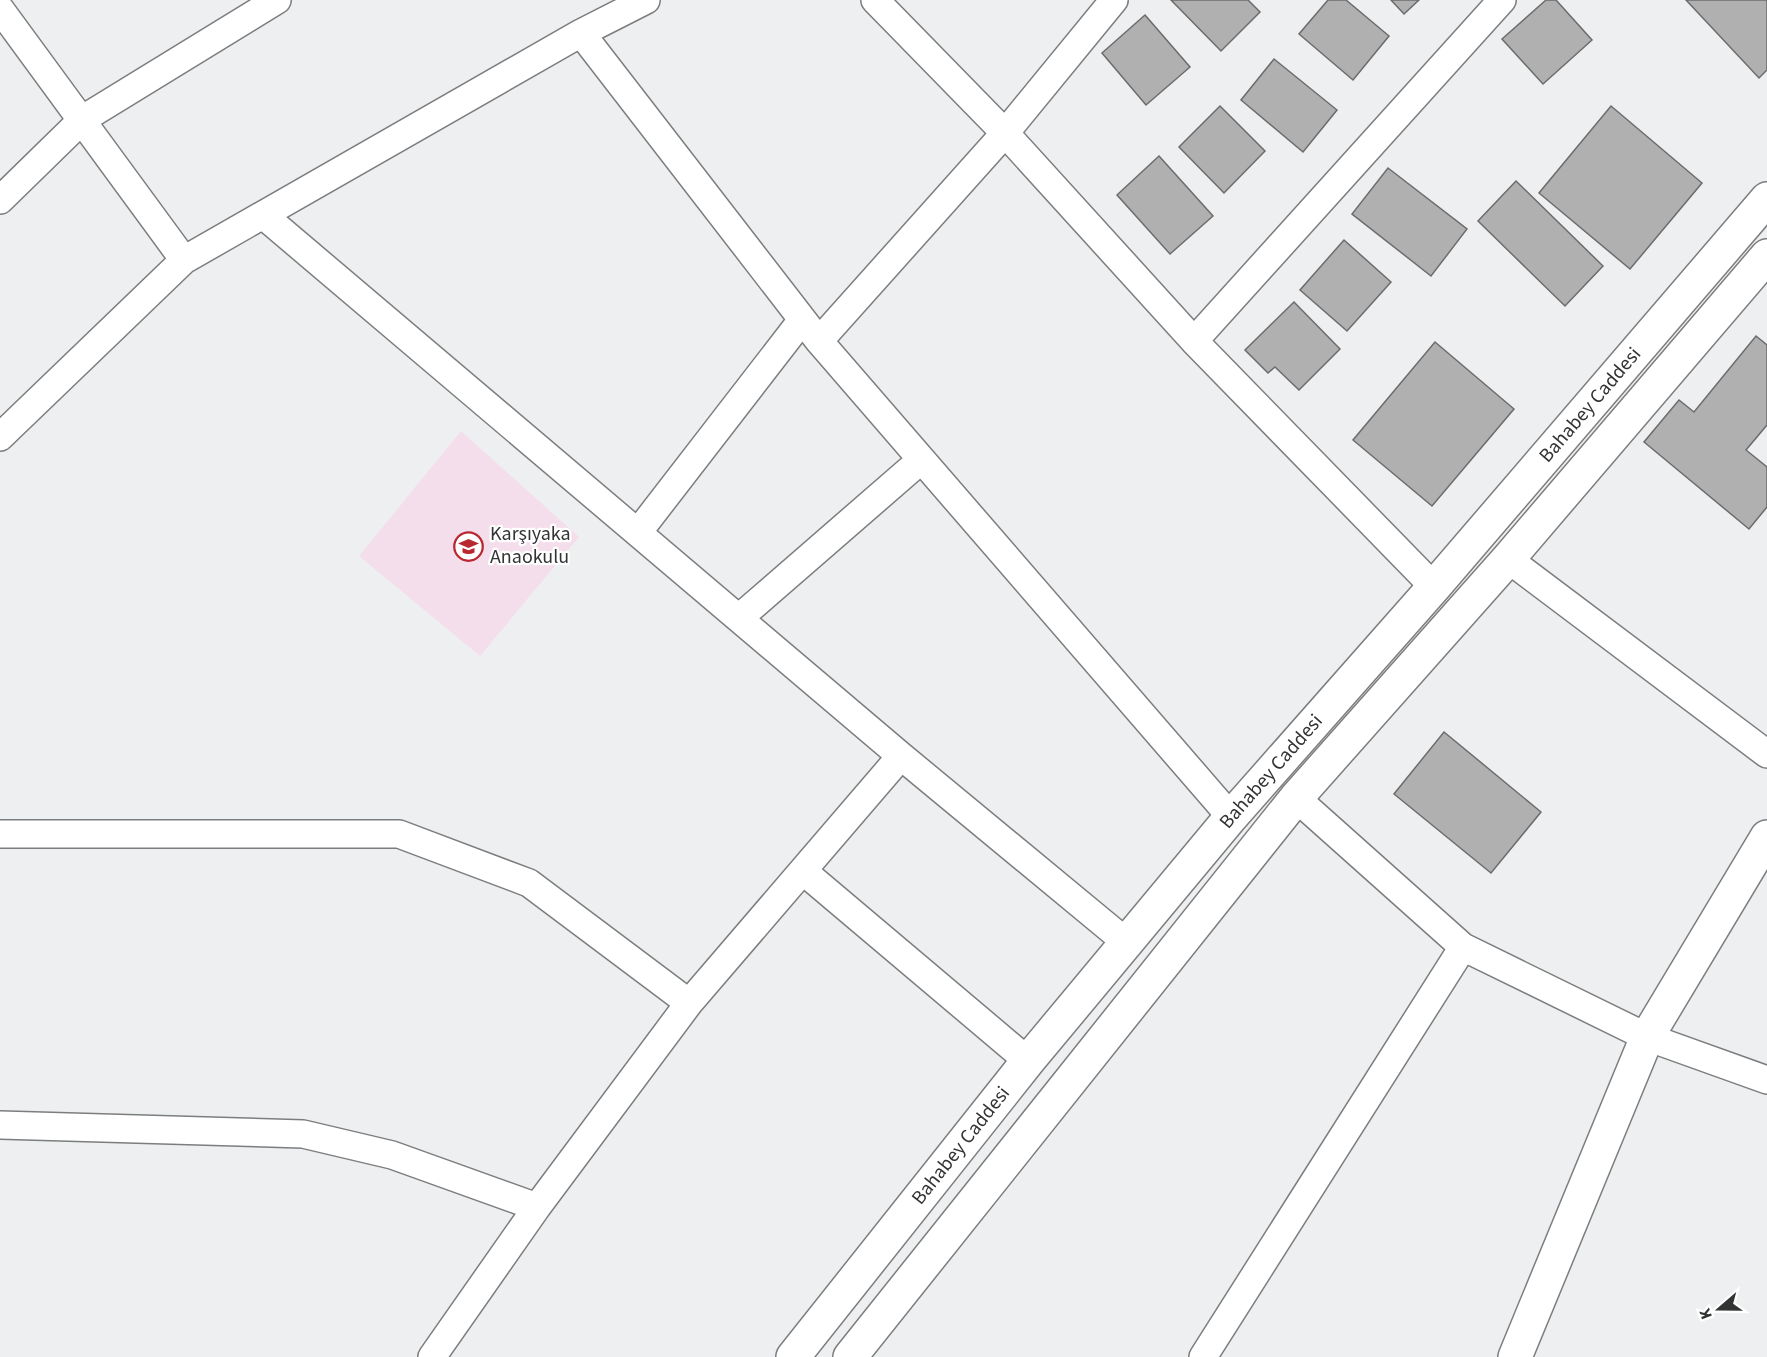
<svg xmlns="http://www.w3.org/2000/svg" width="1767" height="1357" viewBox="0 0 1767 1357" font-family="'Source Sans 3',sans-serif">
  <rect width="100%" height="100%" fill="#eeeff0"/>
  <path fill="#f5deeb" d="M 461,431 L 579,537 L 480,656 L 359,556 Z"/>
  <path fill="#b1b0b1" stroke="#6d6c6d" stroke-width="1.5" d="M 1171,0 L 1248,0 L 1260,12 L 1221,51 Z
    M 1328,0 L 1346,0 L 1389,36 L 1353,80 L 1299,34 Z
    M 1391,0 L 1419,0 L 1404,14 Z
    M 1546,0 L 1556,0 L 1592,40 L 1543,84 L 1502,39 Z
    M 1686,0 L 1767,0 L 1767,70 L 1759,78 Z
    M 1145,15 L 1190,67 L 1146,105 L 1102,53 Z
    M 1274,59 L 1337,110 L 1303,152 L 1241,100 Z
    M 1220,106 L 1265,151 L 1224,193 L 1179,147 Z
    M 1611,106 L 1702,183 L 1630,269 L 1539,193 Z
    M 1159,156 L 1213,216 L 1170,254 L 1117,195 Z
    M 1388,168 L 1467,229 L 1431,276 L 1352,214 Z
    M 1516,181 L 1603,266 L 1565,306 L 1478,221 Z
    M 1344,240 L 1391,282 L 1347,331 L 1300,290 Z
    M 1294,302 L 1340,349 L 1299,390 L 1275,367 L 1268,373 L 1245,350 Z
    M 1756,336 L 1767,345 L 1767,425 L 1746,450 L 1767,467 L 1767,507 L 1749,529 L 1644,442 L 1679,400 L 1694,412 Z
    M 1435,342 L 1514,409 L 1432,506 L 1353,440 Z
    M 1444,732 L 1541,812 L 1491,873 L 1394,794 Z"/>
  <g fill="none" stroke-linecap="round" stroke-linejoin="round">
    <defs>
      <path id="minor" d="M 875,0 L 1005,133 L 1194,341 L 1434,587
        M 0,9 L 184,260
        M 581,33 L 819,341 L 1231,817
        M 0,200 L 83,119 L 277,0
        M 263,215 L 901,756 L 1126,942
        M 819,341 L 1005,133 L 1114,0
        M 1194,341 L 1502,0
        M 0,437 L 184,260 L 581,33 L 646,0
        M 639,531 L 802,320
        M 1508,559 L 1767,754
        M 739,618 L 921,460
        M 1296,798 L 1463,947 L 1647,1037 L 1767,1080
        M 0,834 L 399,834 L 529,883 L 689,1003
        M 803,871 L 1028,1061
        M 0,1125 L 303,1134 L 392,1155 L 537,1207
        M 432,1357 L 537,1207 L 689,1003 L 901,756
        M 1203,1357 L 1463,947"/>
      <g id="tertiary">
        <path id="s1" d="M 793,1357 L 1028,1061 L 1231,817 L 1434,587 L 1767,199"/>
        <path d="M 850,1357 L 1296,798 L 1508,559 L 1767,256"/>
        <path d="M 1515,1357 L 1647,1037 L 1767,837"/>
      </g>
    </defs>
    <use href="#minor" stroke="#7c7d7e" stroke-width="30"/>
    <use href="#tertiary" stroke="#7c7d7e" stroke-width="36"/>
    <use href="#minor" stroke="#fff" stroke-width="27"/>
    <use href="#tertiary" stroke="#fff" stroke-width="33"/>
  </g>
  <defs>
    <symbol id="school-ring" viewBox="-11 -11 22 22"><circle r="9.5" fill="#fff" stroke="#b92830" stroke-width="1.5"/><path d="M0-5L7-2L0 1L-7-2ZM-4 1L0 2.5L4 1V4Q0 6-4 4Z" fill="#b92830"/></symbol>
  </defs>
  <g fill-rule="evenodd">
    <use href="#school-ring" x="452" y="530" width="33" height="33"/>
  </g>
  <g text-anchor="middle" dominant-baseline="central" stroke-width="4.5" stroke-linejoin="round" paint-order="stroke">
    <g font-size="20" fill="#323333" stroke="#fff">
      <text stroke="none"><textPath href="#s1" startOffset="1242">Bahabey Caddesi</textPath></text>
      <text stroke="none"><textPath href="#s1" startOffset="756">Bahabey Caddesi</textPath></text>
      <text stroke="none"><textPath href="#s1" startOffset="270">Bahabey Caddesi</textPath></text>
    </g>
    <g font-size="20" fill="#323333" stroke="#fff" text-anchor="start">
      <text x="490" y="534">Karşıyaka<tspan x="490" dy="23">Anaokulu</tspan></text>
    </g>
  </g>
  <g transform="translate(1719 1309) rotate(250)" stroke="#ffffff" stroke-width="4.5" paint-order="stroke">
  <path d="M0-4.5L10 22L0 15L-10 22Z" fill="#323333"/>
  <text y="-9" font-size="16" font-weight="bold" text-anchor="middle" fill="#323333">K</text>
  </g>
</svg>
